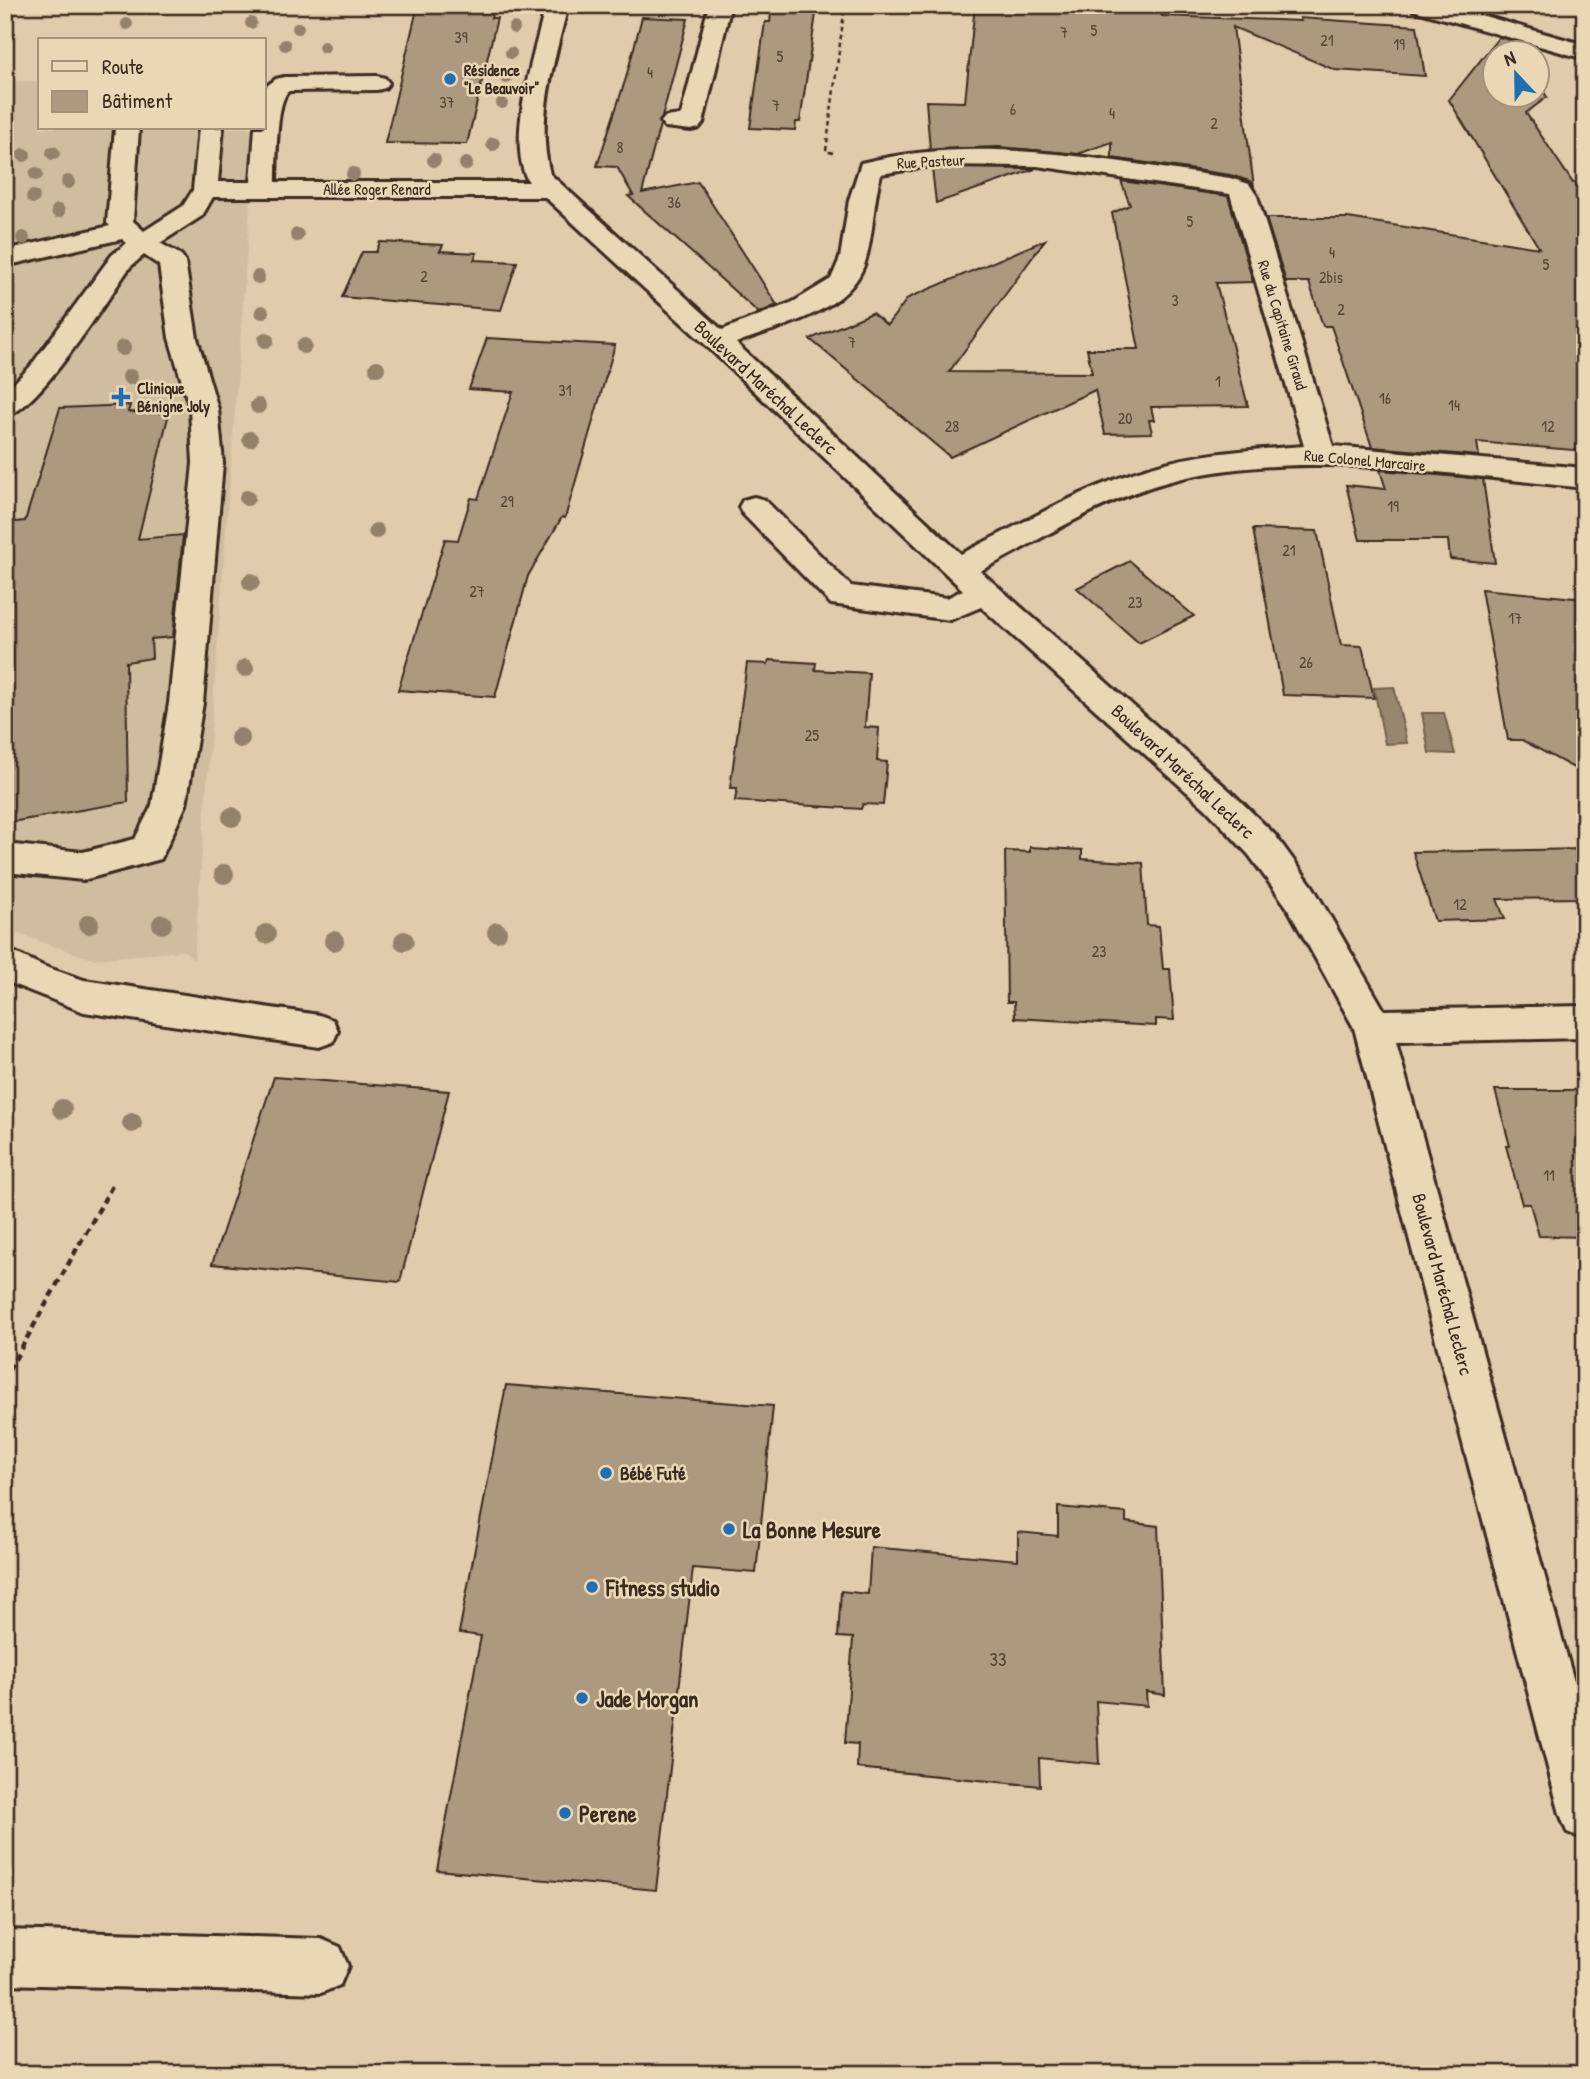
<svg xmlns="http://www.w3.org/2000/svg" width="1590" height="2079" viewBox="0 0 1590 2079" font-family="'Patrick Hand',sans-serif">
  <rect width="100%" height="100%" fill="#e0ccac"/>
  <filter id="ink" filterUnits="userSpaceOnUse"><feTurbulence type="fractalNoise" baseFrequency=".0143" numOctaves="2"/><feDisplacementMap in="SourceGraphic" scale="14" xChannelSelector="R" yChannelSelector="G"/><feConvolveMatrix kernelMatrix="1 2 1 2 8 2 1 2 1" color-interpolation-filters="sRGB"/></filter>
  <g filter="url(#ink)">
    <path fill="#d0bd9f" d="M 5,81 L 40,81 L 40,128 L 256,128 L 194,960 L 184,951 L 93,959 L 5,930 Z"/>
    <path fill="#98866e" stroke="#73614e" stroke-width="2" d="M 1394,687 L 1407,743 L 1385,744 L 1374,688 Z
      M 1422,713 L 1444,713 L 1455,754 L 1429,753 Z"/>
    <path fill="#ac9980" stroke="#3b2a1e" stroke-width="2" d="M 418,5 L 494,6 L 491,18 L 497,18 L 467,144 L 385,143 Z
      M 975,5 L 1161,5 L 1162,16 L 1301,21 L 1300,18 L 1417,26 L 1425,76 L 1335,70 L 1233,27 L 1254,187 L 1250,181 L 1230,175 L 1112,158 L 1112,142 L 1078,154 L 999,147 L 930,150 L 926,101 L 965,102 Z
      M 772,6 L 817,7 L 800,122 L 796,122 L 795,130 L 750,128 L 765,22 L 770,22 Z
      M 642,17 L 688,19 L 642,193 L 698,182 L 777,305 L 759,313 L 628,196 L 633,195 L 617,167 L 597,166 L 626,78 Z
      M 1499,37 L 1513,41 L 1520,52 L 1495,52 L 1495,94 L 1537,94 L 1537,81 L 1547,97 L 1526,113 L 1573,183 L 1585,183 L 1585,451 L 1477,442 L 1479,456 L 1372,447 L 1331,326 L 1323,326 L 1309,282 L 1286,282 L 1266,218 L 1348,218 L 1539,248 L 1449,100 Z
      M 932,168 L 936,168 L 1035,169 L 936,203 Z
      M 1121,181 L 1228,196 L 1253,282 L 1216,283 L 1248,406 L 1151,407 L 1154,420 L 1149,420 L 1152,433 L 1105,434 L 1095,390 L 950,457 L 810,339 L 872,313 L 887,325 L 908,298 L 1045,240 L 949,372 L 1092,373 L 1087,349 L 1139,349 L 1112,213 L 1130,205 Z
      M 380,242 L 443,245 L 440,251 L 477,253 L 474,260 L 517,262 L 501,310 L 342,297 L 362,252 L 376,252 Z
      M 487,338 L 615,345 L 565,518 L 562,517 L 528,576 L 495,697 L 398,690 L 445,539 L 458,540 L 471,498 L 478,499 L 513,392 L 469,389 Z
      M 130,405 L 128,412 L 169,413 L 138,539 L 183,535 L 173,637 L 151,639 L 152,658 L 126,662 L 128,802 L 5,823 L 5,523 L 25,521 L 60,408 Z
      M 1380,470 L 1483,479 L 1495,563 L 1450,559 L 1448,540 L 1360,540 L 1346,485 L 1386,489 Z
      M 1253,529 L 1317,531 L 1341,645 L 1362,646 L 1374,698 L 1283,695 Z
      M 1130,561 L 1194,616 L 1139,643 L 1077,588 Z
      M 1481,589 L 1585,599 L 1585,774 L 1522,740 L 1508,740 Z
      M 769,660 L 816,663 L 815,670 L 869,673 L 865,727 L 879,728 L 877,761 L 887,762 L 883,805 L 863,804 L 861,809 L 735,801 L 737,788 L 730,788 L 747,663 L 768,664 Z
      M 1030,847 L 1082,850 L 1082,859 L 1143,863 L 1147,925 L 1159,926 L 1163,969 L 1170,969 L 1174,1020 L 1156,1019 L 1156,1026 L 1015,1018 L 1014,1002 L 1007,1002 L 1005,851 L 1030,852 Z
      M 1585,849 L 1585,898 L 1497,899 L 1505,919 L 1435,921 L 1413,852 Z
      M 274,1077 L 449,1091 L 400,1282 L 212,1264 Z
      M 1495,1090 L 1585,1090 L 1585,1237 L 1539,1236 L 1530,1204 L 1522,1204 L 1506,1146 L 1510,1146 Z
      M 506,1385 L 773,1406 L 756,1573 L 693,1568 L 656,1890 L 437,1870 L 481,1636 L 459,1633 Z
      M 1058,1507 L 1126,1513 L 1126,1522 L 1158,1526 L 1165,1695 L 1146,1692 L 1147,1706 L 1096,1701 L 1099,1764 L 1039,1758 L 1040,1786 L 857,1768 L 858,1744 L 845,1743 L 853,1638 L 838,1637 L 841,1591 L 868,1594 L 871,1547 L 1018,1560 L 1018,1532 L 1058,1536 Z"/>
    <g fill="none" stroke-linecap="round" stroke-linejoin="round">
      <defs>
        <path id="minor" d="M 546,5 L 568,5 C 555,60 535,118 550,174 L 722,330 L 793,302 L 831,279 L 840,258 L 849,200 L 861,163 C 982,133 1110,161 1230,178 L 1249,184 L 1257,196 L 1333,446 L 1585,468 L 1585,488 C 1451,475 1297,447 1167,482 C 1101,500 1040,540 980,571 L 1230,791 L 1275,835 L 1313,887 L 1384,1010 L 1585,1006 L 1585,1038 L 1396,1042 L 1585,1721 L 1585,1839 L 1567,1832 L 1560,1814 L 1354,1028 L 1287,907 L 1249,855 L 1206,809 L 981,607 L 950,620 L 831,604 L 743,514 L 739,507 L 743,500 L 754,497 L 765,500 L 851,586 L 947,598 L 963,590 L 708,347 L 545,197 L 213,197 L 202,216 L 160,243 L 181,255 L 185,261 L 197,338 L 218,409 L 223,463 L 203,703 L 186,805 L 161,859 L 83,880 L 5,872 L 5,844 L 83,852 L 135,839 L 152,805 L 169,703 L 193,463 L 190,409 L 169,338 L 159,265 L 144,255 L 130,267 C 107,299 40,408 5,417 L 5,392 L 30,367 L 112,255 L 127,243 L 122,239 L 5,266 L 5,250 L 110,226 L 107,223 L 115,128 L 139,128 L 133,221 L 144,231 L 183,206 L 193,190 L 199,128 L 223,128 L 218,182 L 251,182 L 255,128 L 264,128 L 264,88 L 276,79 L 284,77 L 377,76 L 385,78 L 389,83 L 385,88 L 377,90 L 289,91 C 275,101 277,163 276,182 L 529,182 C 504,145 536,46 546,5 ZM 936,165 L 1037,166 L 1230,194 L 1304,446 C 1253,450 1200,452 1151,467 C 1084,487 1023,523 961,554 L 736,343 C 781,325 852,312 866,259 C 874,231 873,202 881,174 Z
          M 709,5 L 731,5 L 703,123 L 699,128 L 691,130 L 665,127 L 661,122 L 665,117 L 681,115 Z
          M 5,948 L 43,966 L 84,980 L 319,1015 L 333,1020 L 338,1031 L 333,1042 L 319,1047 L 84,1012 L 5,981 Z
          M 5,1930 L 321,1939 L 340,1947 L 348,1966 L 340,1985 L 321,1993 L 5,1984 Z"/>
        <path id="major" d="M 1410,5 L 1446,5 L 1585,45 L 1585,59 L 1413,10 Z"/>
      </defs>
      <use href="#minor" stroke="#3b2a1e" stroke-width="6"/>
      <use href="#major" stroke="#3b2a1e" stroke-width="6"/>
      <path stroke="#3b2a1e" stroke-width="2.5" stroke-dasharray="4.5 3.5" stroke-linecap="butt" d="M 833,153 L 826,151 L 845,5"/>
      <path stroke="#3b2a1e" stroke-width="4.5" stroke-dasharray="7 5" stroke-linecap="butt" d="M 9,1370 L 112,1186"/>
      <path stroke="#3b2a1e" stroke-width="5" stroke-dasharray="9 7" stroke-linecap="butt" d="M 5,1377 L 10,1368"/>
      <use href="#minor" fill="#ead7b5" fill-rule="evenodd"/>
      <use href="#major" fill="#ead7b5" fill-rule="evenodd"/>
    </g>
    <g fill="#94816b">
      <circle cx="251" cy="23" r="6"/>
      <circle cx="127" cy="24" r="6"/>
      <circle cx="298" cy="28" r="6"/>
      <circle cx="514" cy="28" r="6"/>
      <circle cx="285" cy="45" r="6"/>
      <circle cx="324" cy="47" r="6"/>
      <circle cx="511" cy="53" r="6"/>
      <circle cx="506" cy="78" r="6"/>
      <circle cx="502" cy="103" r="6"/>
      <circle cx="493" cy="144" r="7"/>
      <circle cx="53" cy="153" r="7"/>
      <circle cx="24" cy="155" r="7"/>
      <circle cx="434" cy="160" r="7"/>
      <circle cx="466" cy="164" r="7"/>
      <circle cx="36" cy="174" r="7"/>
      <circle cx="353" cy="174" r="7"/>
      <circle cx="68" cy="182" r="7"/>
      <circle cx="33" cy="197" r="7"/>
      <circle cx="58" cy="211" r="7"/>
      <circle cx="297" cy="235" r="7"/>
      <circle cx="23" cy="238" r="7"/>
      <circle cx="258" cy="277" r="7"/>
      <circle cx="262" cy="312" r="7"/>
      <circle cx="266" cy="340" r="8"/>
      <circle cx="304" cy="346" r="8"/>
      <circle cx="123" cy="348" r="8"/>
      <circle cx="377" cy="368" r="8"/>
      <circle cx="130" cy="377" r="8"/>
      <circle cx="258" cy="406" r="8"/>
      <circle cx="250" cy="439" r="8"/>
      <circle cx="247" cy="498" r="8"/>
      <circle cx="376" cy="531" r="8"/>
      <circle cx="251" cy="582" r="9"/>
      <circle cx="245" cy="668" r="9"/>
      <circle cx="240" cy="738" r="10"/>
      <circle cx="232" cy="817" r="10"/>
      <circle cx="224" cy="874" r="10"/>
      <circle cx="89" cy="924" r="10"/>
      <circle cx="162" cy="924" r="10"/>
      <circle cx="497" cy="932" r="10"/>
      <circle cx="266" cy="934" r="10"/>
      <circle cx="334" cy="941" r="10"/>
      <circle cx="404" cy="941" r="10"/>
      <circle cx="62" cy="1109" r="10"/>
      <circle cx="132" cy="1123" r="10"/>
    </g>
  </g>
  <g fill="#1f6fb2" stroke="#ead7b5" stroke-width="2.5">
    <circle cx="450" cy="79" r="7"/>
    <path d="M117.5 386.5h7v7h7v7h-7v7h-7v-7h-7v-7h7z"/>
    <circle cx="606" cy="1473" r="7"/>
    <circle cx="729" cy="1529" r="7"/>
    <circle cx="592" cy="1587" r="7"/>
    <circle cx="582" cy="1698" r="7"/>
    <circle cx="565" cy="1813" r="7"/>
  </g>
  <g text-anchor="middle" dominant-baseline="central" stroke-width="5" stroke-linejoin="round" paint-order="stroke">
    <g font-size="16" fill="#574636">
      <text x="1094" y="30">5</text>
      <text x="1064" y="32">7</text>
      <text x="461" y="37">39</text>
      <text x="1327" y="40">21</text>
      <text x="1399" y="44">19</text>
      <text x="780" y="56">5</text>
      <text x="650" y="72">4</text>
      <text x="447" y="102">37</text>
      <text x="776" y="105">7</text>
      <text x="1013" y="109">6</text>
      <text x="1112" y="113">4</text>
      <text x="1214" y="123">2</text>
      <text x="620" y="147">8</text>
      <text x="674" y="202">36</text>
      <text x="1190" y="221">5</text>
      <text x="1332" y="252">4</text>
      <text x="1546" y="264">5</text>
      <text x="424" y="276">2</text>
      <text x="1331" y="277">2bis</text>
      <text x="1175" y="300">3</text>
      <text x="1341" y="309">2</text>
      <text x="852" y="342">7</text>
      <text x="1218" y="381">1</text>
      <text x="565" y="390">31</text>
      <text x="1385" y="398">16</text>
      <text x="1454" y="405">14</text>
      <text x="1125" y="418">20</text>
      <text x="952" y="426">28</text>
      <text x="1548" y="426">12</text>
      <text x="507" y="501">29</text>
      <text x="1393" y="506">19</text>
      <text x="1289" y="550">21</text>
      <text x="477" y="591">27</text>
      <text x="1135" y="602">23</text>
      <text x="1515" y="618">17</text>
      <text x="1306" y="662">26</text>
      <text x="812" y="735">25</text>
      <text x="1460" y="904">12</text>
      <text x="1099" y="951">23</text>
      <text x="1549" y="1175">11</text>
    </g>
    <g font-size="16" font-weight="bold" fill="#3b2a1e" stroke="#ead7b5" text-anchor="start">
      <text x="464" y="70">Résidence<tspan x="464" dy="18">"Le Beauvoir"</tspan></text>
      <text x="137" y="388">Clinique<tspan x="137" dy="18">Bénigne Joly</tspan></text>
    </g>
    <g font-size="16" fill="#3b2a1e" stroke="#ead7b5">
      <text transform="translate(931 161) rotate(-3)">Rue Pasteur</text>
      <text x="377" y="189">Allée Roger Renard</text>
      <text transform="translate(1283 325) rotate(73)">Rue du Capitaine Giraud</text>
      <text transform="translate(1365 460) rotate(5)">Rue Colonel Marcaire</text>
    </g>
    <g font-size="19" fill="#3b2a1e" stroke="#ead7b5">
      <text transform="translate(766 387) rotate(43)">Boulevard Maréchal Leclerc</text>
      <text transform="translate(1183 771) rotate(43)">Boulevard Maréchal Leclerc</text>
      <text transform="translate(1443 1284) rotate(75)">Boulevard Maréchal Leclerc</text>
    </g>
    <g font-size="19" font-weight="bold" fill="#3b2a1e" stroke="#ead7b5" text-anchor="start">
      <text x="620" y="1473">Bébé Futé</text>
    </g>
    <g font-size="19" fill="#574636">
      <text x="998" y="1659">33</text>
    </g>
    <g font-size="23" font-weight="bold" fill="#3b2a1e" stroke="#ead7b5" text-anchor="start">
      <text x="743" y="1529">La Bonne Mesure</text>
      <text x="606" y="1587">Fitness studio</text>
      <text x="596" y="1698">Jade Morgan</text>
      <text x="579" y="1813">Perene</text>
    </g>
  </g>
  <rect width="1590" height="2079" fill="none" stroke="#ead7b5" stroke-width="28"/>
  <rect x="14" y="14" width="1562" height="2051" fill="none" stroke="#3b2a1e" stroke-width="2.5" filter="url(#ink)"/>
  <rect x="38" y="38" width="228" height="91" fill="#ead7b5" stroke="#a49279" stroke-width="2"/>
  <rect x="52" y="61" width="35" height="10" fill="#ead7b5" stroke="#a49279" stroke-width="2"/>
  <text x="102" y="74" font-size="21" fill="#3b2a1e">Route</text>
  <rect x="52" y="91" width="35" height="21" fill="#ac9980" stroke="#a49279" stroke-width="2"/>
  <text x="102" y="108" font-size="21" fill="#3b2a1e">Bâtiment</text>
  <g transform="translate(1516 74) rotate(338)"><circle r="33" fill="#ead7b5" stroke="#a49279" stroke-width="2"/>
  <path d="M0-5L12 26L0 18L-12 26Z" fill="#1f6fb2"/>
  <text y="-10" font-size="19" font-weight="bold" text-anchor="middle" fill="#3b2a1e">N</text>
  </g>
</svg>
